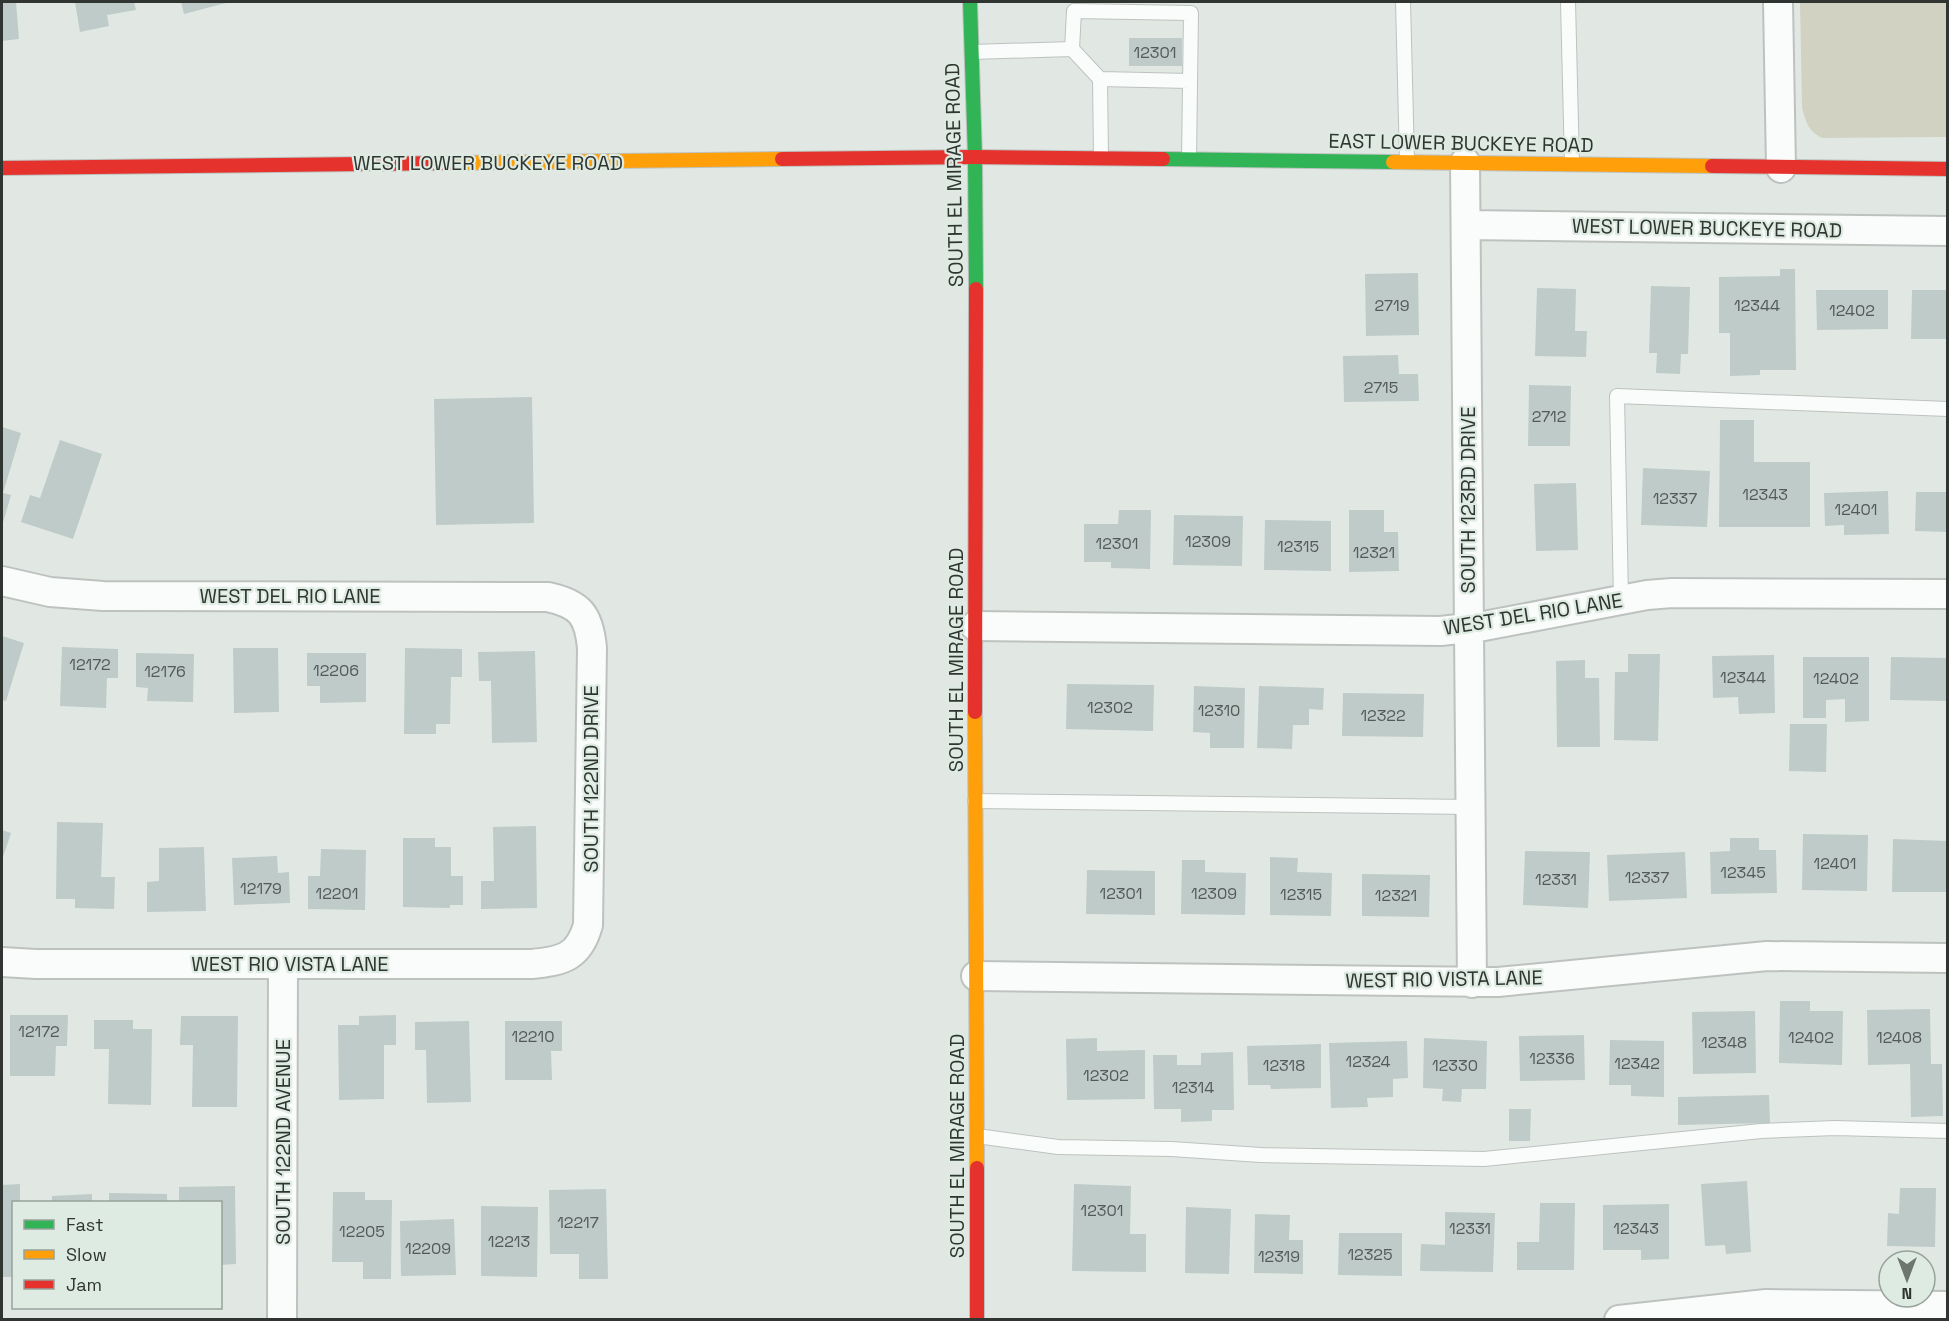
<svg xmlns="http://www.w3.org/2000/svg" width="1949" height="1321" viewBox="0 0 1949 1321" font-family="'Space Grotesk',sans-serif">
  <rect width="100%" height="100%" fill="#e1e8e4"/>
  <path fill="#d2d2c2" d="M 1800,2 L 1947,2 L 1947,137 L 1822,138 C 1808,131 1806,122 1802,108 Z"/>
  <path fill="#becbc8" d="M 2,2 L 16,2 L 19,39 L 2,41 Z
    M 75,2 L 134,2 L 136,10 L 107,15 L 109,26 L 80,32 Z
    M 181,2 L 226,2 L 226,3 L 184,14 Z
    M 1129,38 L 1182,38 L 1182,66 L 1129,66 Z
    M 1780,269 L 1795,269 L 1796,370 L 1760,370 L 1760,375 L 1730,376 L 1730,333 L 1719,333 L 1719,277 L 1780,276 Z
    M 1418,273 L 1419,335 L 1366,336 L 1365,274 Z
    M 1651,286 L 1690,287 L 1688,354 L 1681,354 L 1680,374 L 1656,373 L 1657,353 L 1649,353 Z
    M 1537,288 L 1576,289 L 1575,331 L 1587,331 L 1586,357 L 1535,356 Z
    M 1816,290 L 1888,290 L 1888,329 L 1817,330 Z
    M 1912,290 L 1948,290 L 1948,339 L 1911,339 Z
    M 1398,355 L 1399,374 L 1418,374 L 1419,401 L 1344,402 L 1343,356 Z
    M 1529,385 L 1571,386 L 1570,446 L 1528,446 Z
    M 532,397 L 534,523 L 436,525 L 434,399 Z
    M 1720,420 L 1754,420 L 1754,462 L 1810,462 L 1810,527 L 1719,527 Z
    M 2,427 L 21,433 L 3,493 L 11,495 L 2,526 Z
    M 60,440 L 102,454 L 73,539 L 21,522 L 30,495 L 40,498 Z
    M 1643,468 L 1710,471 L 1707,527 L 1641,525 Z
    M 1576,483 L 1578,550 L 1536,551 L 1534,484 Z
    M 1888,491 L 1889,534 L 1844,535 L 1844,525 L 1825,526 L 1824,493 Z
    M 1916,492 L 1948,492 L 1948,532 L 1915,531 Z
    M 1119,510 L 1151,510 L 1150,569 L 1111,568 L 1111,562 L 1084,562 L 1084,524 L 1118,524 Z
    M 1349,510 L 1384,510 L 1384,532 L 1398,532 L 1399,571 L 1349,572 Z
    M 1174,515 L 1243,516 L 1242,566 L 1173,565 Z
    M 1265,520 L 1331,521 L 1331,571 L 1264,570 Z
    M 2,636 L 24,643 L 6,701 L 2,700 Z
    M 62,647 L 118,649 L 118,678 L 107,678 L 106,708 L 60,706 Z
    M 233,648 L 278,648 L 279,712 L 234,713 Z
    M 405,648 L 462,649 L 462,677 L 451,677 L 450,724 L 436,724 L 436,734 L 404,734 Z
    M 535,651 L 537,742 L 492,743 L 491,681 L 479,681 L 478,652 Z
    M 136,653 L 194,654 L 193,702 L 147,701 L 148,688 L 136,687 Z
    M 307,653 L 366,653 L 366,702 L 320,703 L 320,686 L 307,686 Z
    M 1628,654 L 1660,654 L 1658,741 L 1614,740 L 1615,672 L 1628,672 Z
    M 1774,655 L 1775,713 L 1739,714 L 1738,697 L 1713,698 L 1712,656 Z
    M 1803,657 L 1869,657 L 1869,721 L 1845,722 L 1845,699 L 1826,700 L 1826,718 L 1803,718 Z
    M 1891,657 L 1948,658 L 1948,701 L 1890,700 Z
    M 1585,660 L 1585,678 L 1599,678 L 1600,747 L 1557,747 L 1556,661 Z
    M 1067,684 L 1154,685 L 1153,731 L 1066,729 Z
    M 1194,686 L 1245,688 L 1244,748 L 1210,748 L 1210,733 L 1193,732 Z
    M 1259,686 L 1324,688 L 1323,710 L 1309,709 L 1309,725 L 1293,725 L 1292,749 L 1257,748 Z
    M 1343,693 L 1424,694 L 1423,737 L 1342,736 Z
    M 1790,724 L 1827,724 L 1826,772 L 1789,771 Z
    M 57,822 L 103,823 L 101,877 L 115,877 L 114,909 L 75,908 L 75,899 L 56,899 Z
    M 536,826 L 537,908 L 481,909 L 481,881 L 494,881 L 493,827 Z
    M 2,830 L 11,833 L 2,860 Z
    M 1803,834 L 1868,835 L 1867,891 L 1802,890 Z
    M 403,838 L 435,838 L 435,847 L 451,847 L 451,876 L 463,876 L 463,905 L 450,905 L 450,908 L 403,907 Z
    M 1730,838 L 1759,838 L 1759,850 L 1776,850 L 1777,893 L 1711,894 L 1710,852 L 1730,851 Z
    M 1893,839 L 1948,841 L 1948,892 L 1892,892 Z
    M 204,847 L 206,911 L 147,912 L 147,882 L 159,881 L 159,848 Z
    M 321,849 L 366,850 L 365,910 L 308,909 L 308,876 L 320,876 Z
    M 1525,851 L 1590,852 L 1588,908 L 1523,905 Z
    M 1685,852 L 1687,898 L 1609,901 L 1607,855 Z
    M 277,856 L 278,873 L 289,872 L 290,903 L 234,905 L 232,858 Z
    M 1270,857 L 1298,858 L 1297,872 L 1332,873 L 1331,916 L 1270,915 Z
    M 1182,860 L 1205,860 L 1205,872 L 1246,873 L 1245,915 L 1181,914 Z
    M 1087,870 L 1155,871 L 1155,915 L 1086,914 Z
    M 1362,874 L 1430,875 L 1429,917 L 1362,916 Z
    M 1780,1001 L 1810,1001 L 1810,1011 L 1843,1011 L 1842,1065 L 1779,1063 Z
    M 1930,1009 L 1931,1064 L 1942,1064 L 1943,1116 L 1911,1117 L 1910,1064 L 1868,1065 L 1867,1010 Z
    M 1755,1011 L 1756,1073 L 1693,1074 L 1692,1012 Z
    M 10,1015 L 68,1015 L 67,1046 L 56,1046 L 55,1076 L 10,1076 Z
    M 396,1015 L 396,1045 L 384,1045 L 384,1099 L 339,1100 L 338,1025 L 359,1025 L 359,1016 Z
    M 181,1016 L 238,1016 L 237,1107 L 192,1107 L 193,1045 L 180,1045 Z
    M 94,1020 L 133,1020 L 133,1029 L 152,1029 L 151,1105 L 108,1104 L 109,1049 L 94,1049 Z
    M 469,1021 L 471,1102 L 427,1103 L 426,1050 L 415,1050 L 415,1022 Z
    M 505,1021 L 562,1021 L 562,1051 L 551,1051 L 552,1080 L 505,1080 Z
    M 1584,1035 L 1585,1080 L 1520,1081 L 1519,1036 Z
    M 1097,1038 L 1097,1051 L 1145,1050 L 1145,1099 L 1067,1100 L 1066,1039 Z
    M 1424,1038 L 1487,1041 L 1486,1089 L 1462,1089 L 1461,1102 L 1442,1101 L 1443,1089 L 1423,1088 Z
    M 1610,1040 L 1664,1041 L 1664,1097 L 1631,1096 L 1631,1085 L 1609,1085 Z
    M 1407,1041 L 1408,1078 L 1393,1079 L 1393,1097 L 1367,1098 L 1368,1107 L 1331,1108 L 1329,1043 Z
    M 1321,1044 L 1321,1088 L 1271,1089 L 1270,1085 L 1248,1085 L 1247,1046 Z
    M 1233,1052 L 1234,1110 L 1212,1110 L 1212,1121 L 1181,1122 L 1181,1109 L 1154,1109 L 1153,1055 L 1177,1055 L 1177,1065 L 1201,1065 L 1201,1053 Z
    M 1769,1095 L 1770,1123 L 1678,1125 L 1678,1097 Z
    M 1509,1109 L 1531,1109 L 1530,1141 L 1509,1141 Z
    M 1747,1181 L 1751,1252 L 1726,1254 L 1725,1245 L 1705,1246 L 1701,1184 Z
    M 20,1184 L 20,1202 L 14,1202 L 14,1277 L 2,1277 L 2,1185 Z
    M 1074,1184 L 1131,1186 L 1130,1234 L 1146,1234 L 1146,1272 L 1072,1271 Z
    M 235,1186 L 236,1264 L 220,1265 L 220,1202 L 179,1202 L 179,1187 Z
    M 1900,1188 L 1936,1188 L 1935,1247 L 1887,1246 L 1888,1213 L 1899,1214 Z
    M 606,1189 L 608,1279 L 579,1279 L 579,1254 L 550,1254 L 549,1190 Z
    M 333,1192 L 365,1192 L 365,1200 L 392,1200 L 391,1279 L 363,1279 L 363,1262 L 332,1262 Z
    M 109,1193 L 167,1194 L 167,1202 L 109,1202 Z
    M 92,1194 L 92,1202 L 52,1202 L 52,1196 Z
    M 1540,1203 L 1575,1203 L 1574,1270 L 1517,1270 L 1517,1242 L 1539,1242 Z
    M 1669,1204 L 1669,1259 L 1641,1260 L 1641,1250 L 1603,1250 L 1603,1205 Z
    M 481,1206 L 538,1207 L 537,1277 L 481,1276 Z
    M 1186,1207 L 1231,1209 L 1229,1274 L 1185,1273 Z
    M 1445,1212 L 1495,1213 L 1493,1272 L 1420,1271 L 1421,1244 L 1445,1245 Z
    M 1255,1214 L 1290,1215 L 1289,1240 L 1303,1240 L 1303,1274 L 1254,1273 Z
    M 454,1219 L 456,1275 L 401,1276 L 400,1221 Z
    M 1339,1233 L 1402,1233 L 1402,1276 L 1338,1275 Z"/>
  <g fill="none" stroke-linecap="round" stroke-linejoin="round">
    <defs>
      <path id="lane" d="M 1403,2 L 1407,161
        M 1568,2 L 1572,164
        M 1072,49 L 1100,79 L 1190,81
        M 972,52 L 1072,49 L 1074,11 L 1191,13 L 1189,159
        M 1100,79 L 1101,158
        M 1621,600 L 1617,396 L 1948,409
        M 975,801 L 1471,807
        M 977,1136 L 1058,1147 L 1171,1149 L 1261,1155 L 1484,1159 L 1761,1131 L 1835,1128 L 1948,1131"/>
      <path id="street" d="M 1778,2 L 1781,168
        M 1465,162 L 1472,983
        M 1466,225 L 1948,231
        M 2,581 L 50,592 L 103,596 L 548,597 C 580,604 589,615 592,648 L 588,925 C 579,957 563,961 532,964 L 36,964 L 2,962
        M 975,626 L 1441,631 L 1484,626 L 1647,595 L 1672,593 L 1948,594
        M 976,976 L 1498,982 L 1767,956 L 1948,958
        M 282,1320 L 283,964
        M 1619,1320 L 1766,1304 L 1948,1306"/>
      <path id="fast" d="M 970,2 L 975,157 L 976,289
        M 1163,159 L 1393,162"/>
      <path id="slow" d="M 1393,162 L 1712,166
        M 451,163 L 782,159
        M 975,712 L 977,1168"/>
      <path id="jam" d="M 782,159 L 975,157 L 1163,159
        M 1712,166 L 1948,169
        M 2,168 L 451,163
        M 975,712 L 976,289
        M 977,1168 L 977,1320"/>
    </defs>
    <use href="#lane" stroke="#bdc2bf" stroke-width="16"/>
    <use href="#street" stroke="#bdc2bf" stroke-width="32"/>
    <use href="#fast" stroke="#bdc2bf" stroke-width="16"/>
    <use href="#slow" stroke="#bdc2bf" stroke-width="16"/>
    <use href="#jam" stroke="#bdc2bf" stroke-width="16"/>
    <use href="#lane" stroke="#fafcfb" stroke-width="14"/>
    <use href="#street" stroke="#fafcfb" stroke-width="28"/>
    <use href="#fast" stroke="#30b455" stroke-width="14"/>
    <use href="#slow" stroke="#ff9f0a" stroke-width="14"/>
    <use href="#jam" stroke="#e5322d" stroke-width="14"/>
  </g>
  <g text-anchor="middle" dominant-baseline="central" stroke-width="4.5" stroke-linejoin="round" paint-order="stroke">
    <g font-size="16" fill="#545a58">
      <text x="1155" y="52">12301</text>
      <text x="1392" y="305">2719</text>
      <text x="1757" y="305">12344</text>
      <text x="1852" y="310">12402</text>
      <text x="1381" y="387">2715</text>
      <text x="1549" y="416">2712</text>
      <text x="1765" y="494">12343</text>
      <text x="1675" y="498">12337</text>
      <text x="1856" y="509">12401</text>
      <text x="1208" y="541">12309</text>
      <text x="1117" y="543">12301</text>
      <text x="1298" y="546">12315</text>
      <text x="1374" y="552">12321</text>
      <text x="90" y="664">12172</text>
      <text x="336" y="670">12206</text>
      <text x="165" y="671">12176</text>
      <text x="1743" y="677">12344</text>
      <text x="1836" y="678">12402</text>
      <text x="1110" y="707">12302</text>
      <text x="1219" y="710">12310</text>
      <text x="1383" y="715">12322</text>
      <text x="1835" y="863">12401</text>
      <text x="1743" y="872">12345</text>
      <text x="1647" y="877">12337</text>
      <text x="1556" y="879">12331</text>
      <text x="261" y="888">12179</text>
      <text x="337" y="893">12201</text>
      <text x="1121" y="893">12301</text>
      <text x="1214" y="893">12309</text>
      <text x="1301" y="894">12315</text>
      <text x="1396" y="895">12321</text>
      <text x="39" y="1031">12172</text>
      <text x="533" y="1036">12210</text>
      <text x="1811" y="1037">12402</text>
      <text x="1899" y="1037">12408</text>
      <text x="1724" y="1042">12348</text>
      <text x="1552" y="1058">12336</text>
      <text x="1368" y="1061">12324</text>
      <text x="1637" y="1063">12342</text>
      <text x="1284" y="1065">12318</text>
      <text x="1455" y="1065">12330</text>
      <text x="1106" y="1075">12302</text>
      <text x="1193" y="1087">12314</text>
      <text x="1102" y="1210">12301</text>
      <text x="578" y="1222">12217</text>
      <text x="1470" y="1228">12331</text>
      <text x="1636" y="1228">12343</text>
      <text x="362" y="1231">12205</text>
      <text x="509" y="1241">12213</text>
      <text x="428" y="1248">12209</text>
      <text x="1370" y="1254">12325</text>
      <text x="1279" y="1256">12319</text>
    </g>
    <g font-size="20" fill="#303532" stroke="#deebe3">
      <text transform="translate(1461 143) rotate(1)">EAST LOWER BUCKEYE ROAD</text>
      <text x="488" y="163">WEST LOWER BUCKEYE ROAD</text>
      <text transform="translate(954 175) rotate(-91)">SOUTH EL MIRAGE ROAD</text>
      <text transform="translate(1707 228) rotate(1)">WEST LOWER BUCKEYE ROAD</text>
      <text transform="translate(1468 500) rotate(-90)">SOUTH 123RD DRIVE</text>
      <text x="290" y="596">WEST DEL RIO LANE</text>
      <text transform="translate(1533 614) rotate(-9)">WEST DEL RIO LANE</text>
      <text transform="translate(956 660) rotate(-90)">SOUTH EL MIRAGE ROAD</text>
      <text transform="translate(591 779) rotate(-90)">SOUTH 122ND DRIVE</text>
      <text x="290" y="964">WEST RIO VISTA LANE</text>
      <text transform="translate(1444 979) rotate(-1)">WEST RIO VISTA LANE</text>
      <text transform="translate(283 1142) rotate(-90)">SOUTH 122ND AVENUE</text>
      <text transform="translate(957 1146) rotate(-90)">SOUTH EL MIRAGE ROAD</text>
    </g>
  </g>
  <rect width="1949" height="1321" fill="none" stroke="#303532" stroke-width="6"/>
  <rect x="12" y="1201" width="210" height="108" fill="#deebe3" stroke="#98a29c" stroke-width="1.5"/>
  <rect x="24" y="1220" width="30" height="9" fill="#30b455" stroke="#98a29c" stroke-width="1.5"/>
  <text x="66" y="1231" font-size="18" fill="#303532">Fast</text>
  <rect x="24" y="1250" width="30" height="9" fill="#ff9f0a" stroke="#98a29c" stroke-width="1.5"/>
  <text x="66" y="1261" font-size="18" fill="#303532">Slow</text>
  <rect x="24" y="1280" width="30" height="9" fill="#e5322d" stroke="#98a29c" stroke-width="1.5"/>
  <text x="66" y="1291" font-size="18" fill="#303532">Jam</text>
  <g transform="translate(1907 1279) rotate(180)"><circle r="28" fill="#deebe3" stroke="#98a29c" stroke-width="1.5"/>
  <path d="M0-4.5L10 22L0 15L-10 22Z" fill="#6e7470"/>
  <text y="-9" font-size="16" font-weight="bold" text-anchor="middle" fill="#303532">N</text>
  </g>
</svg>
